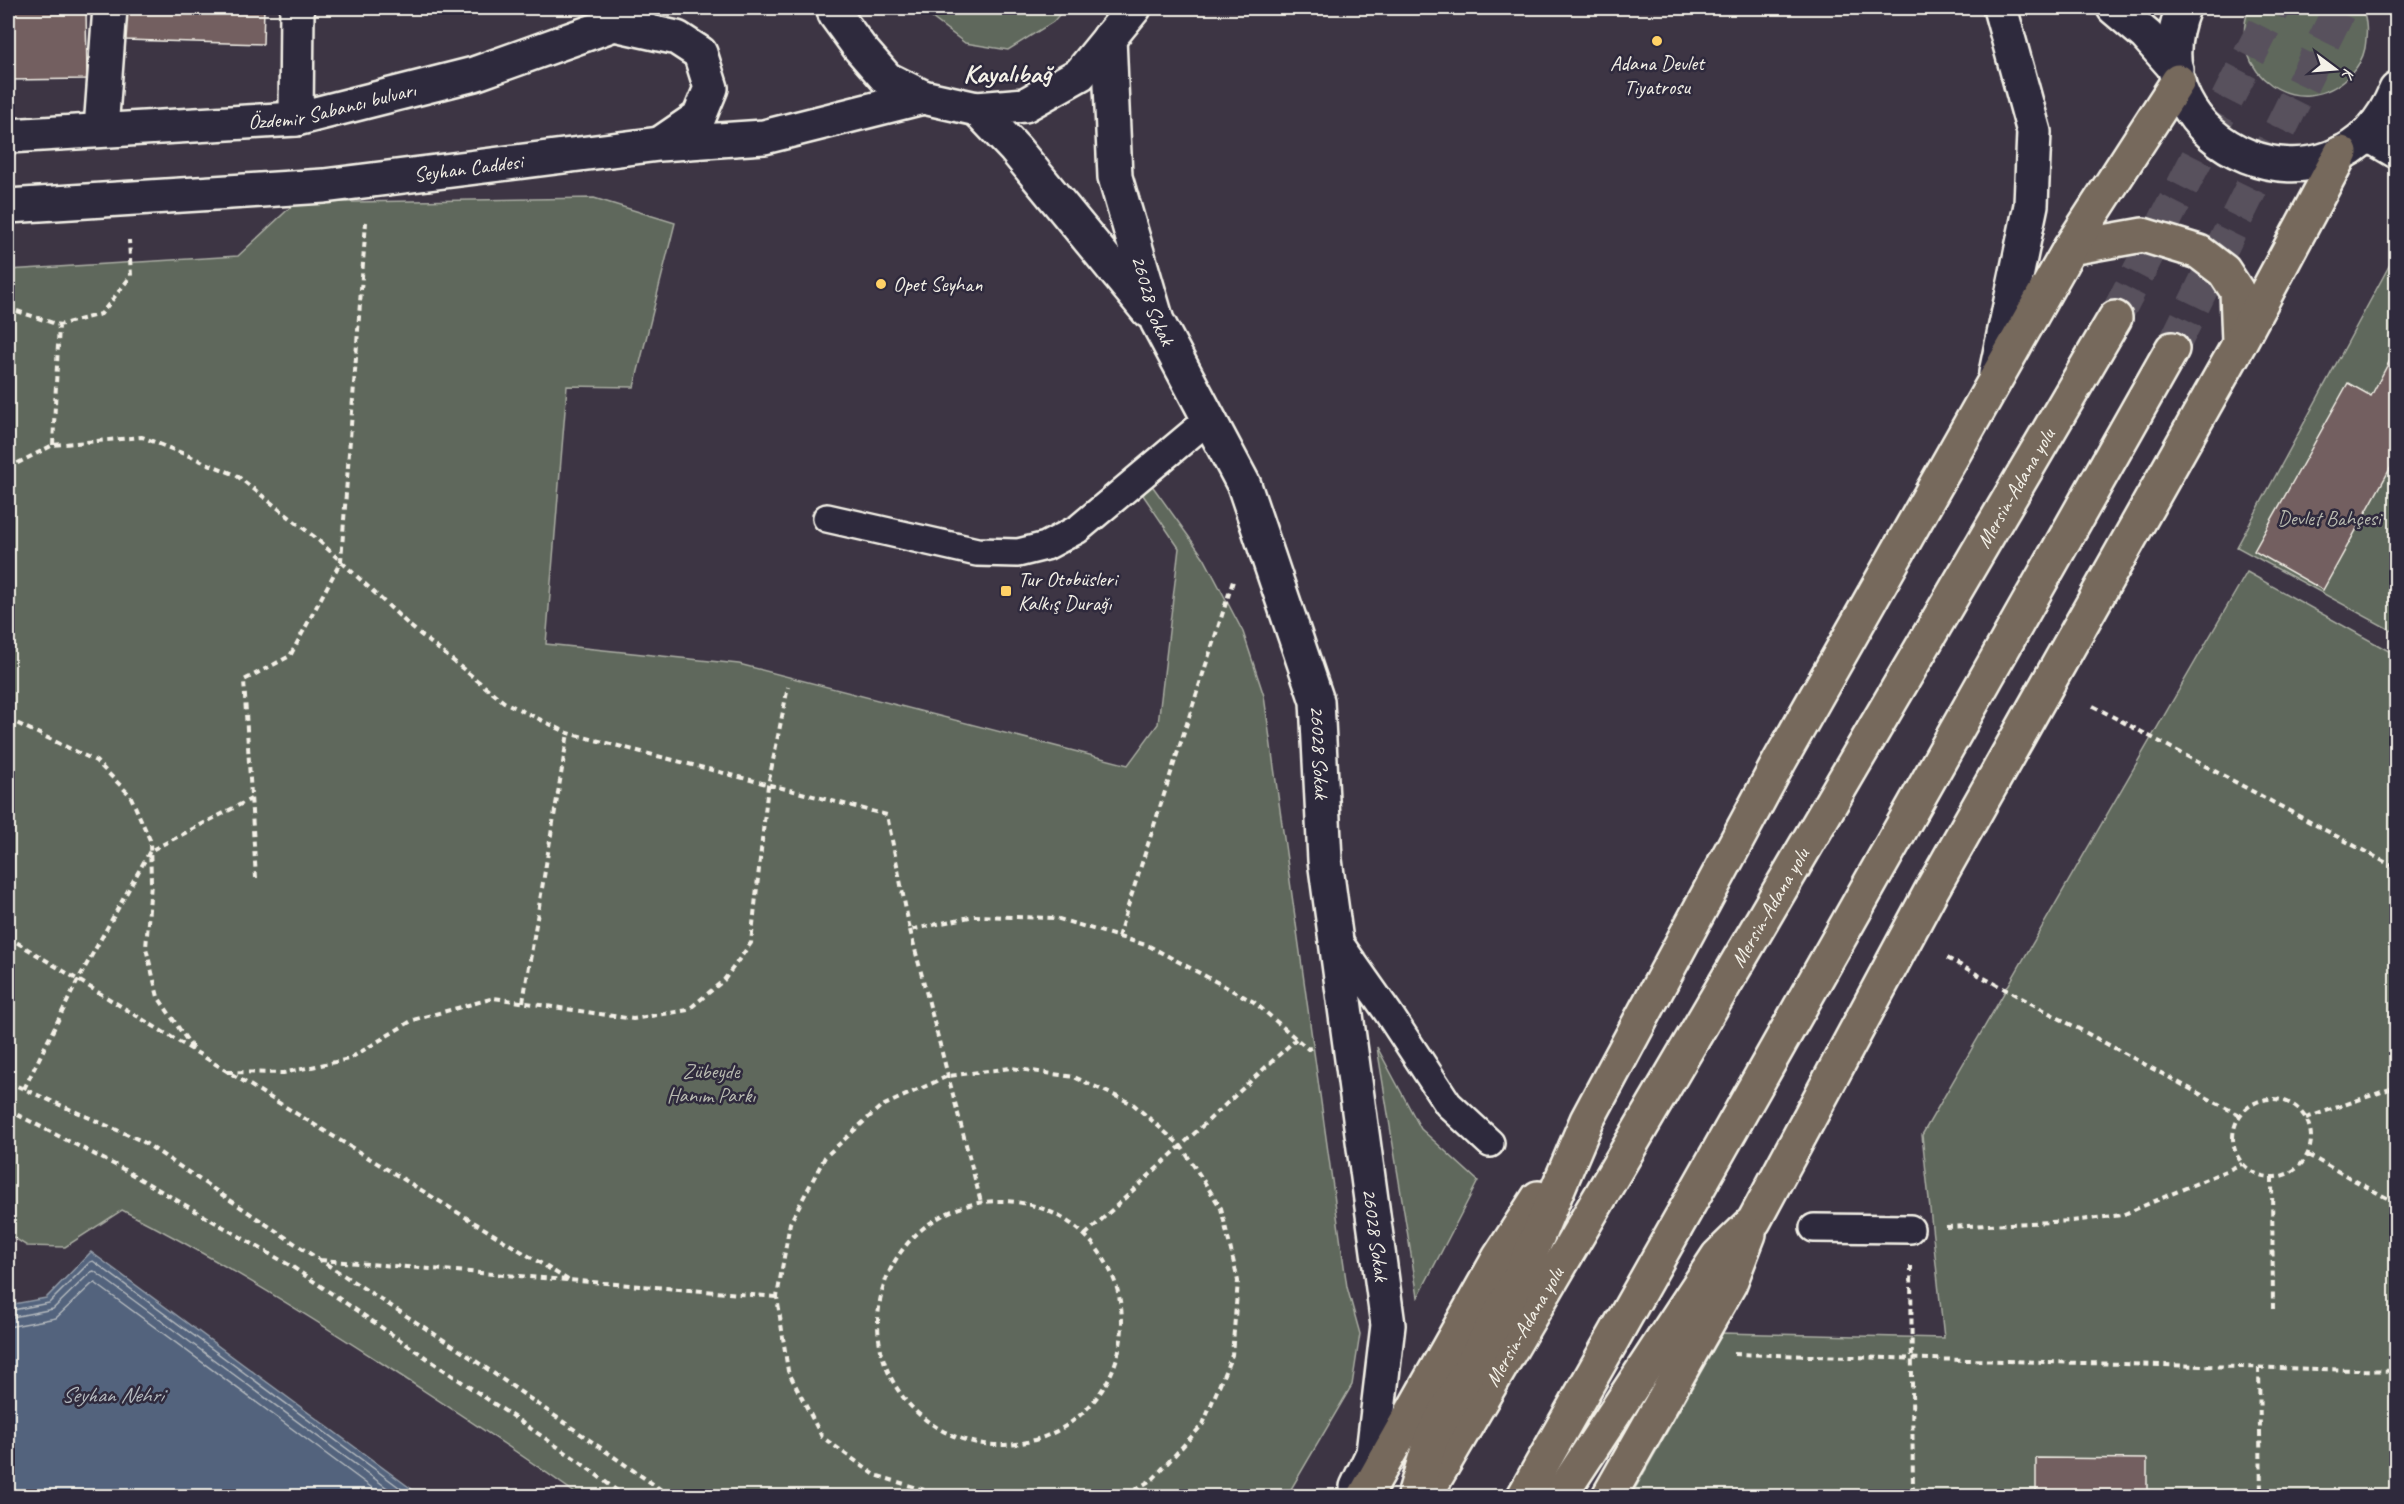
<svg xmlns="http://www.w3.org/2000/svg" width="2404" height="1504" viewBox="0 0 2404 1504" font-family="Caveat,sans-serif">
  <rect width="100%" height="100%" fill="#3d3544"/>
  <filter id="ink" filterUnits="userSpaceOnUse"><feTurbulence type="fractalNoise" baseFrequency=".0167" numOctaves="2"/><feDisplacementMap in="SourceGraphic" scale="12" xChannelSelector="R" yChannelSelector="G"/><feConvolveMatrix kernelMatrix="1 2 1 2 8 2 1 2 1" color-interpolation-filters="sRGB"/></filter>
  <g filter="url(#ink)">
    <path fill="#5e675b" stroke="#a9aca2" stroke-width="1.5" d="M 919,8 L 1065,8 L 1053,22 L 1008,50 L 965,43 Z
      M 2249,8 L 2361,8 C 2368,20 2367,34 2365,48 C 2363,58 2357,68 2350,75 C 2300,125 2225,74 2249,8 Z
      M 594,198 L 675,223 L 634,387 L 567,386 L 546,644 L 739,664 L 1128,765 L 1158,724 L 1179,548 L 1143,495 L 1151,484 L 1204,558 L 1243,632 L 1264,696 L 1347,1287 L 1360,1334 L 1352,1385 L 1287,1496 L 579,1496 C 515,1449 447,1406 380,1362 C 296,1308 211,1255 122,1210 L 65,1247 L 27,1246 L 8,1234 L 8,270 L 238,256 L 295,203 Z
      M 2396,253 L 2396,633 L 2237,547 Z
      M 2247,572 L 2396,655 L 2396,1496 L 1631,1496 L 1723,1333 L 1944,1338 L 1922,1135 Z
      M 1377,1047 L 1421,1129 L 1478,1181 L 1418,1297 Z"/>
    <path fill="#52637d" stroke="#939ca8" stroke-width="1.5" d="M 91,1252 L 421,1496 L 8,1496 L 8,1305 L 46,1298 Z"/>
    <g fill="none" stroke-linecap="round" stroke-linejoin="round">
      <path stroke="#b3b8bd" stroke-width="1.5" d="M 8,1311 L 49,1303 L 90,1262 L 93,1261 L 411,1496
        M 8,1318 L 53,1309 L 91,1272 L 94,1271 L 398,1496
        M 8,1327 L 56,1318 L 92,1284 L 95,1283 L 383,1496"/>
    </g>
    <path fill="#735f60" stroke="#f4f1e8" stroke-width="1.5" d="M 8,8 L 86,8 L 87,79 L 8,80 Z
      M 126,8 L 264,8 L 263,44 L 125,40 Z
      M 2396,349 L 2396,470 L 2391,467 L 2323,590 L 2254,551 L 2348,383 L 2371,396 Z
      M 2036,1458 L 2147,1459 L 2147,1496 L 2036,1496 Z"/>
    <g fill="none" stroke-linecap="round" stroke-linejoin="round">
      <path stroke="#58515d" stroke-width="33" stroke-dasharray="33 16" stroke-linecap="butt" d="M 2115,318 L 2274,8
        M 2172,349 L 2340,8"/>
      <defs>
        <path id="lane" d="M 827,518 L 977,552 L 1018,553 L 1046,546 L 1078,529 L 1209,419
          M 1337,940 L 1389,1014 L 1448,1104 L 1490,1143
          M 1814,1228 L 1910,1229"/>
        <path id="street" d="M 296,119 L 297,8
          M 101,129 L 110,8"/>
        <g id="secondary">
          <path d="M 834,8 L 835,14 L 859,47 L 887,79 L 923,97 L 977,109 L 1025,105 L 1080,74 L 1134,8"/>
          <path d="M 2114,8 L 2146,35 L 2176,69"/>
          <path d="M 2183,8 C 2128,148 2338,235 2396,90"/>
          <path d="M 614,24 L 677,38 L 700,53 L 711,88 L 699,117 L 661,143"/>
          <path id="s1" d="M 1109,38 L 1115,177 L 1157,321 L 1244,485 L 1317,701 L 1325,860 L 1388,1325 L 1373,1453 L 1357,1487"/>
          <path d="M 977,109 L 1015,149 L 1148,311"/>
          <path d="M 2369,135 L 2396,151"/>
          <path id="s2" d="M 8,136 L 296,119 L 474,74 L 614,24 L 639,8"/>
          <path id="s3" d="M 8,206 L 324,186 L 659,144 L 764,137 L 923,97"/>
          <path d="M 1996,373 L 2031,205 L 2034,132 L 2000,8"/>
        </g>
        <g id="highway">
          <path d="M 2070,248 L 2143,235 L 2199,252 L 2224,271 L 2237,291 L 2239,342"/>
          <path id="s4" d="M 1429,1489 L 2115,318"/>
          <path d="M 1365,1496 L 1499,1258 L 1538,1198"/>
          <path d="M 1414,1496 L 1431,1439 L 1522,1273 L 1587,1120 L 1779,762 L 2070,248 L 2178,81"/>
          <path d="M 1524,1496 L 2172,349"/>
          <path d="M 1560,1496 L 1718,1256 L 1754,1221 L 1930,893 L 2239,344 L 2341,153"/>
          <path d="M 1609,1496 L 1730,1283 L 1749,1234"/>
        </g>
      </defs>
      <use href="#lane" stroke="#f4f1e8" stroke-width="32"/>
      <use href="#street" stroke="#f4f1e8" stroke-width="38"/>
      <use href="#secondary" stroke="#f4f1e8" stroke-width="38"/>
      <use href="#highway" stroke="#f4f1e8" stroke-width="38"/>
      <path stroke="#f4f1e8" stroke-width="4" stroke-dasharray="6 4.5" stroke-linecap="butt" d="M 8,306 L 11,309 L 59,325 L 101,314 L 131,276 L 129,240
        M 53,445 L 59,325
        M 8,468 L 53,445 L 142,437 L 236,475 L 317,539 L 410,626 L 504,702 L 568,733 L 887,815 L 910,930 L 974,916 L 1056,918 L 1149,946 L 1254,1002 L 1308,1049 L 1311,1048
        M 2093,706 L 2396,868
        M 8,719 L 96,761 L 130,795 L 150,840 L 151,883 L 146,948 L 158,997 L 193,1049
        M 256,878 L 244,680 L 290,656 L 341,561 L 366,222
        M 910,930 L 981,1202
        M 8,937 L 568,1280
        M 1118,937 L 1233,581
        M 1947,958 L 2239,1115
        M 523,1002 L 568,733
        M 227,1072 L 283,1073 L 349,1059 L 413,1020 L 494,998 L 633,1019 L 688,1010 L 724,980 L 751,943 L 768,785 L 788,687
        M 8,1082 L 142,1141 L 303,1249 L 473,1359 L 670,1496
        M 24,1089 L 78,980 L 150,851 L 251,799
        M2233 1138a39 39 0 1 1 78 0a39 39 0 1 1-78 0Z
        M 8,1110 L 121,1168 L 291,1266 L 577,1460 L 624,1496
        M 2306,1118 L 2396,1087
        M 2308,1155 L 2396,1203
        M 2272,1177 L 2273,1311
        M878 1323a122 122 0 1 1 244 0a122 122 0 1 1-244 0Z
        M 1946,1227 L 2072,1221 L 2122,1215 L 2242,1164
        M 1085,1235 L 1296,1039
        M 320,1260 L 777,1297
        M 1911,1266 L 1913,1496
        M 1734,1354 L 2396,1371
        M 2259,1368 L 2261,1496
        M 944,1496 L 875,1475 L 822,1437 L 788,1371 L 777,1297 L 790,1223 L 825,1157 L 880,1107 L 948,1076 L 1011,1068 L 1074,1077 L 1133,1104 L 1181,1146 L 1221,1208 L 1238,1281 L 1232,1355 L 1203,1424 L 1153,1479 L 1124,1496"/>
      <use href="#lane" stroke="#2f2a3d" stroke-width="27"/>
      <use href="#street" stroke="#2f2a3d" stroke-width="33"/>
      <use href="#secondary" stroke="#2f2a3d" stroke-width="33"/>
      <use href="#highway" stroke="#76695c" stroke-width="33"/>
    </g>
  </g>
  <g fill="#ffd166" stroke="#2f2a3d" stroke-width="2">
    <circle cx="1657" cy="41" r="6"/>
    <circle cx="881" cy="284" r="6"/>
    <rect x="1000" y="585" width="12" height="12" rx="3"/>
  </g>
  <g text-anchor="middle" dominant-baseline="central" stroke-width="5" stroke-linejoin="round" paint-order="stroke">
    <g font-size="21" fill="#f4f1e8" stroke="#2f2a3d" text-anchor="start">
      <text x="1657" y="63" text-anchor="middle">Adana Devlet<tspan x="1657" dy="24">Tiyatrosu</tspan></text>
      <text x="893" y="284">Opet Seyhan</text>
      <text x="1018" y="579">Tur Otobüsleri<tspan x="1018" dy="24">Kalkış Durağı</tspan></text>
    </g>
    <g font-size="21" fill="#f4f1e8" stroke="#2f2a3d">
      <text stroke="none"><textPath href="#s2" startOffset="326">Özdemir Sabancı bulvarı</textPath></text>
      <text stroke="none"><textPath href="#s3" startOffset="462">Seyhan Caddesi</textPath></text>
      <text stroke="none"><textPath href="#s1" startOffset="268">26028 Sokak</textPath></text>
      <text stroke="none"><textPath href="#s4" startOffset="1160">Mersin-Adana yolu</textPath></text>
      <text stroke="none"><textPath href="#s1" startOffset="754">26028 Sokak</textPath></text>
      <text stroke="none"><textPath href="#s4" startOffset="674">Mersin-Adana yolu</textPath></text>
      <text stroke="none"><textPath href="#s1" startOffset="1240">26028 Sokak</textPath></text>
      <text stroke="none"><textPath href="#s4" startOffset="188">Mersin-Adana yolu</textPath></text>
    </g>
    <g font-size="21" fill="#b8bab0" stroke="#2f2a3d">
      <text x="2329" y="518">Devlet Bahçesi</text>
      <text x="711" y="1071">Zübeyde<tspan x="711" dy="24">Hanım Parkı</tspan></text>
    </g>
    <g font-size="22" font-style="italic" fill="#b3b8bd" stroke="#2f2a3d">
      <text x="112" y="1395">Seyhan Nehri</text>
    </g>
    <g font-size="27" font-weight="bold" fill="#f4f1e8" stroke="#2f2a3d">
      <text x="1007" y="73">Kayalıbağ</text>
    </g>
  </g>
  <rect width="2404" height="1504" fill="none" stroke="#2f2a3d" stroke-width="30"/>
  <rect x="15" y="15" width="2374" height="1474" fill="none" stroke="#f4f1e8" stroke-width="2" filter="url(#ink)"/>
  <g transform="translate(2335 69) rotate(106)" stroke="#2f2a3d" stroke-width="4.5" paint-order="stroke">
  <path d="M0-4.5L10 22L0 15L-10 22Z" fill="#f4f1e8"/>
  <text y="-9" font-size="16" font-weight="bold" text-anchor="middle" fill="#f4f1e8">K</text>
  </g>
</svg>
